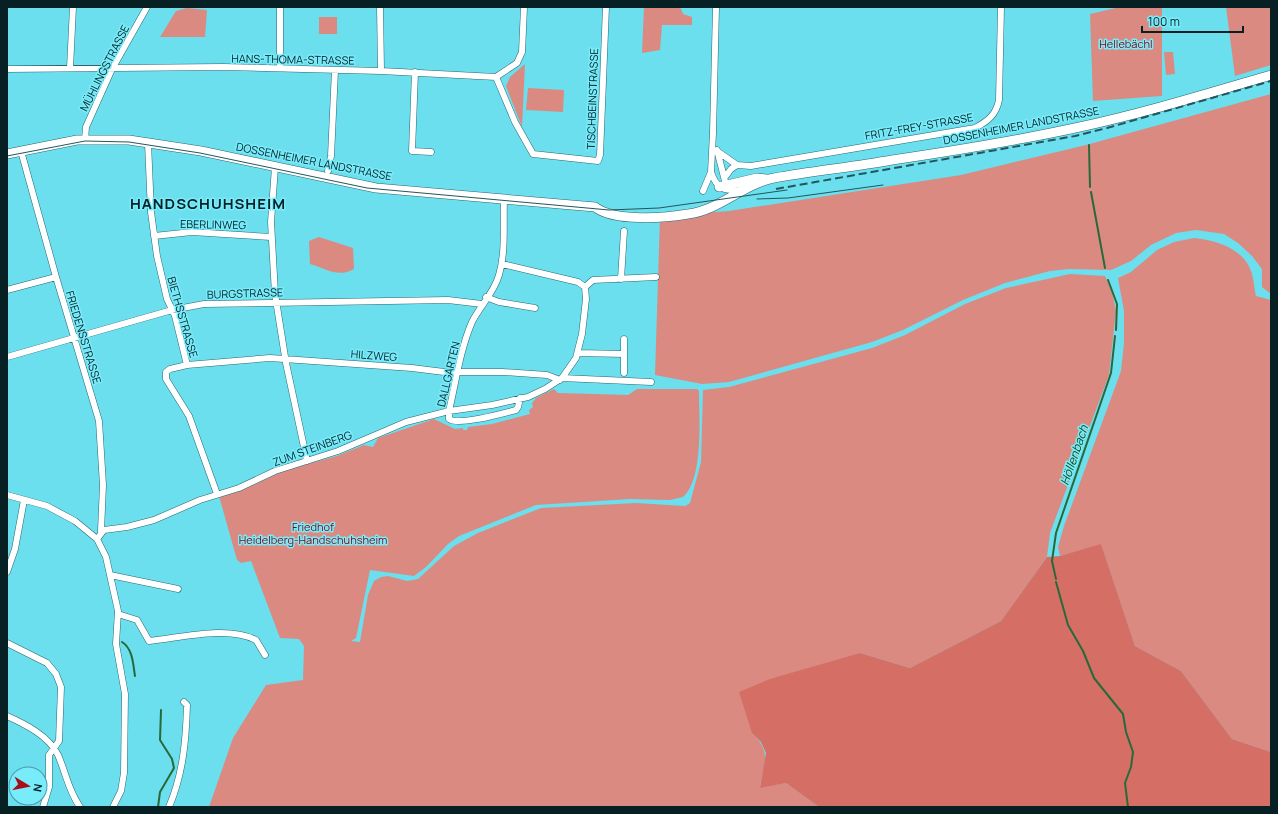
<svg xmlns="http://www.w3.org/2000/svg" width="1278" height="814" viewBox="0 0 1278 814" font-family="Manrope,sans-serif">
  <rect width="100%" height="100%" fill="#6bdfed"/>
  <path fill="#db8a81" d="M 644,7 L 680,7 L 683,14 L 692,17 L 692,25 L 662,25 L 660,50 L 642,53 Z
    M 1120,7 L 1162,7 L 1162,96 L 1093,101 L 1090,14 Z
    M 1226,7 L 1271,7 L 1271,65 L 1235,76 Z
    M 187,8 L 207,10 L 205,37 L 160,37 L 176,11 Z
    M 319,17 L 337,17 L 337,34 L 319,34 Z
    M 1164,52 L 1173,52 L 1175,74 L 1166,75 Z
    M 525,64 L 522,127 L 506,86 L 510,77 Z
    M 528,88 L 564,90 L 563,112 L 526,110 Z
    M 1271,94 L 1271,294 L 1262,287 L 1262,269 L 1252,256 L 1238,243 L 1224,234 L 1196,230 L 1176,233 L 1151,245 L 1131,261 L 1111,270 L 1069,269 L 1050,271 L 1005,283 L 963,300 L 903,330 L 872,342 L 729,382 L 702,384 L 655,375 L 660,216 L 729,211 L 961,175 L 1086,145 Z
    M 319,237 L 353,248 L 354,269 C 338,278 327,269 310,264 L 309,241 Z
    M 1194,238 C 1215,240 1243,248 1251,271 C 1254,279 1254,288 1256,296 L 1271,300 L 1271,752 L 1232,739 L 1181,671 L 1135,646 L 1101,545 L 1060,556 L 1058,547 L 1064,526 L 1121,371 L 1124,343 L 1124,311 L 1118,278 L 1131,272 L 1157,250 L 1174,242 Z
    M 1070,274 L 1105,276 L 1112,292 L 1116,311 L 1109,375 L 1050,533 L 1047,557 L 1001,621 L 910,668 L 860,653 L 752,733 C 772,752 764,763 760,787 L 786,783 L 819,807 L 209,807 L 233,738 L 266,685 L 303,680 L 304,646 L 299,639 L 280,638 L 251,561 L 241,563 L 237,560 L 219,496 L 237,492 L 286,470 L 337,456 L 364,445 L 373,447 L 378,438 L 434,419 L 455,429 L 463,428 L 463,430 L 467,430 L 468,427 L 492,424 L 530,414 L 529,410 L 533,407 L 532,403 L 536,398 L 554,389 L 558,393 L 628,395 L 637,389 L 697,389 L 699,391 C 699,416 704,479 683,497 L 670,500 L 630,499 L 536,505 L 459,536 L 448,544 L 426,567 L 414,576 L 370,570 L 356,638 L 351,641 L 360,642 L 368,595 L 374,581 L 381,577 L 388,576 L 407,581 L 418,579 L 454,546 L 478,533 L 541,508 L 636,503 L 685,506 L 690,503 L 701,462 L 703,390 L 729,387 L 872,348 L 905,335 L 965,304 L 1006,288 Z"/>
  <path fill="#d56f66" d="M 1101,544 L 1135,646 L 1181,671 L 1232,739 L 1271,752 L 1271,807 L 819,807 L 786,783 L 760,788 L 766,753 L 761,742 L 752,733 L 739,692 L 770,679 L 860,653 L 910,668 L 1001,621 L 1047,557 L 1060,556 Z"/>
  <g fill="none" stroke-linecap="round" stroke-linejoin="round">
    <path stroke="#296939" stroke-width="2" d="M 1089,145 L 1090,187
      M 1091,192 L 1105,268
      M 1108,280 L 1117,304 L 1116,330
      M 1056,579 L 1052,561 L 1056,533 L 1111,373 L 1115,336
      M 1056,582 L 1068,625 L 1083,651 L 1094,678 L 1123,714 L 1126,732 L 1133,752 L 1131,767 L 1125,783 L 1128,807
      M 122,642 C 133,649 133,664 135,676
      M 158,807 L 160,792 L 174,768 L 172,759 L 160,740 L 161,710"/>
    <defs>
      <path id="street" d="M 280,7 L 280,68
        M 380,7 L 381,71
        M 70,68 L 73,7
        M 7,69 L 223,67 L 381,71 L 496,77 L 517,63 L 522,52 L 524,7
        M 415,72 L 412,151 L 431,152
        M 496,77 L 515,122 L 533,154 L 598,161 L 600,155 L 606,7
        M 85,140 L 86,127 L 112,69 L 147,7
        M 148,143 L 151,212 L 157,256 L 167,299 L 175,316 L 187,365
        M 717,150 L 726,185
        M 21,151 L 56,277 L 99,421 L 103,485 L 101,531
        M 717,151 L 737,165 L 751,166 L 975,128 C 988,121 996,115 999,100 L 1001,7
        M 275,167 L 271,222 L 275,294 L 286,363 L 307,461
        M 328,171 L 331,156 L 335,70
        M 711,172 C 717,190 724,191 742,190
        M 725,177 L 731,169 L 737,165
        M 703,191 L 711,172 L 713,133 L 716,7
        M 504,199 C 503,224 506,251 499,275 C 494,293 480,306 472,322 C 460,350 456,381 449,411 L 449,419 C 459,426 504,413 516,410 L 518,407 L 520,398
        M 154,236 L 192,232 L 271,237
        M 502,264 L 578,282 L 585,287
        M 621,279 L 624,231
        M 585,287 L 593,280 L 656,277
        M 7,290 L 56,277
        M 486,297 L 499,302 L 535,308
        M 624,339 L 624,354
        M 578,353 L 624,354 L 624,373
        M 7,357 L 172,310 L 204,304 L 448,300 L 482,304
        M 562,378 L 651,382
        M 217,494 L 189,416 L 166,379 L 166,372 L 170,369 L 187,365 L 270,358 L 412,368 L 444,372 L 503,372 L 547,375 L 560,380
        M 7,495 L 47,506 L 75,521 L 97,539 L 106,557 L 118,611 L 116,644 L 125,694 L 124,773 L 121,791 L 113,807
        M 97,539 L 104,530 L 127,527 L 154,520 L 200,500 L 239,488 L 275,471 L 338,451 L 406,422 L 449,411 L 492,405 L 528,397 L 545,389 L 562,378 L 576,358 L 582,334 L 586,299 L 585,287
        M 7,572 L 15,549 L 24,500
        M 110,575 L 178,589
        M 118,614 L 137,620 L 149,641 C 180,638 228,625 256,640 L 265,655
        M 7,643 L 47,663 L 56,674 L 61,687 L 59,741 L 49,755 L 49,787 L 43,807
        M 7,716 C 25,724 49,736 58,755 C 66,773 68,790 80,807
        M 169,807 C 183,774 186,741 187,705 L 184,702"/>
      <path id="primary" d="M 7,154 L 77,140 L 129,140 L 201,151 L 376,188 L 595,207 C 614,222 665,218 688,214 C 720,210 743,184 774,178 C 813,171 853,167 892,160 C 953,151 1015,141 1075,128 C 1141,114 1206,94 1271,75
        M 719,187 L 757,178 L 766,179"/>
    </defs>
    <use href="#street" stroke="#29676f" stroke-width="7"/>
    <use href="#primary" stroke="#29676f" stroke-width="10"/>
    <use href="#street" stroke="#fff" stroke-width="6"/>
    <use href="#primary" stroke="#fff" stroke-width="9"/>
    <path stroke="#23565c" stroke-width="1" d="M 7,156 L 85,141 L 129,142 L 200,153 L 367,188 L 609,210 L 659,208 L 787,190
      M 757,199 L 788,198 L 883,185"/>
    <path stroke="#23565c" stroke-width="2" stroke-dasharray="8 4" stroke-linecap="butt" d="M 776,189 L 1075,136 L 1107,128 L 1271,81"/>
  </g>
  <g text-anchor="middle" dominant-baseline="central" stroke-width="3" stroke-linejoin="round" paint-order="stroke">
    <g font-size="11" fill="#86000c" stroke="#79ecfb">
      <text x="1126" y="43">Hellebächl</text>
      <text x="313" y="526">Friedhof<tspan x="313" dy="13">Heidelberg-Handschuhsheim</tspan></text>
    </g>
    <g font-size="11" fill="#062023" stroke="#79ecfb">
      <text transform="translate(293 59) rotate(1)">HANS-THOMA-STRASSE</text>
      <text transform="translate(104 68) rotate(-63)">MÜHLINGSTRASSE</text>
      <text transform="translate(592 99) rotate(-88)">TISCHBEINSTRASSE</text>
      <text transform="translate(1021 125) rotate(-11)">DOSSENHEIMER LANDSTRASSE</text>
      <text transform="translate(919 126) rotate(-10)">FRITZ-FREY-STRASSE</text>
      <text transform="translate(314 161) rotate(11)">DOSSENHEIMER LANDSTRASSE</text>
      <text transform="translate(213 224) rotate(1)">EBERLINWEG</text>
      <text transform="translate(245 293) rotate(-2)">BURGSTRASSE</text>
      <text transform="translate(183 317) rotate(74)">BIETHSSTRASSE</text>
      <text transform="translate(84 337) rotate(73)">FRIEDENSSTRASSE</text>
      <text transform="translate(374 355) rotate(4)">HILZWEG</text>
      <text transform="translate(448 374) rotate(-77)">DALLGARTEN</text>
      <text transform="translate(312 448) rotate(-20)">ZUM STEINBERG</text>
    </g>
    <g font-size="12" font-style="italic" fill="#114a1b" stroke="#79ecfb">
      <text transform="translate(1074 455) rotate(-71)">Höllenbach</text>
    </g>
    <g font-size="15" font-weight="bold" letter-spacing="1" fill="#062023" stroke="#79ecfb">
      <text x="208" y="203">HANDSCHUHSHEIM</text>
    </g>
  </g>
  <rect width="1278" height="814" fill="none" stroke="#062023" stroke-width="16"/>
  <g transform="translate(28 786) rotate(100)"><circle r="19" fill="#79ecfb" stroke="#4b9aa5"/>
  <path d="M0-3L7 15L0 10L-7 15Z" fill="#a60f19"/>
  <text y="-6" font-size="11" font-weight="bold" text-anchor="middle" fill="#062023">N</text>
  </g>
  <path d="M1142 26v6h101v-6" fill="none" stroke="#062023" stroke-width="2"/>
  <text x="1148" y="26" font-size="12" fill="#062023" stroke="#79ecfb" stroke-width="3" paint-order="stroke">100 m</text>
</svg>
